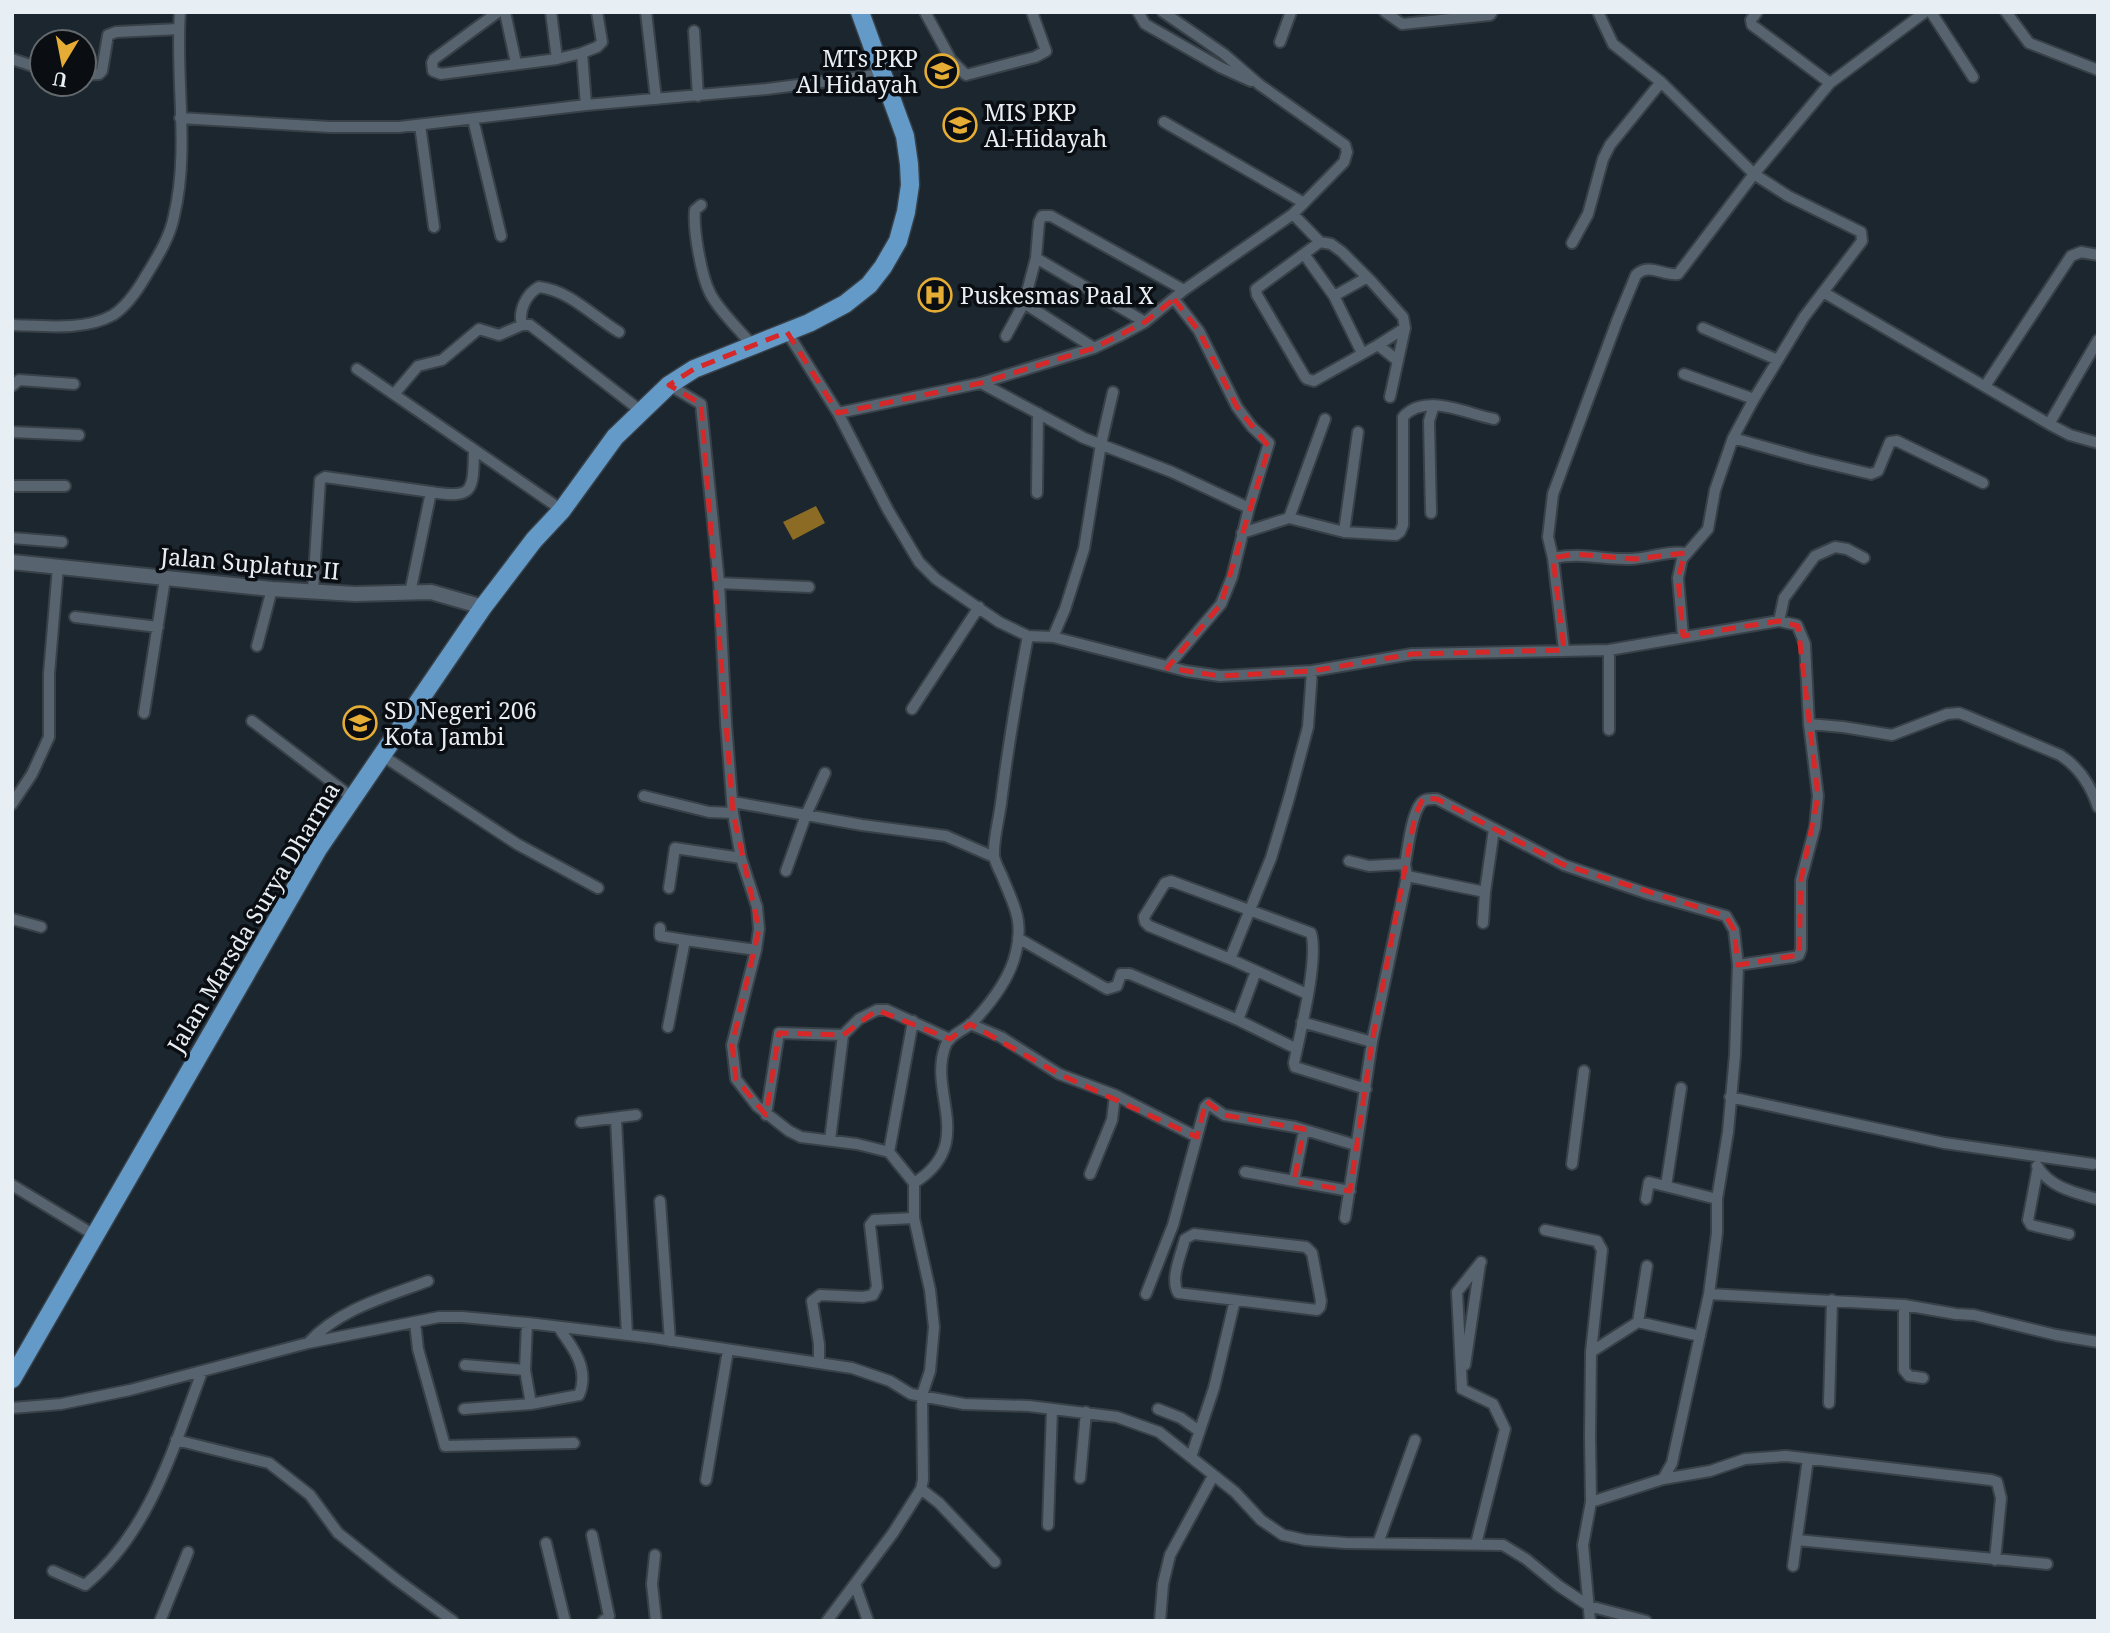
<svg xmlns="http://www.w3.org/2000/svg" width="2110" height="1633" viewBox="0 0 2110 1633" font-family="'Noto Serif',serif">
  <rect width="100%" height="100%" fill="#1b262f"/>
  <path fill="#8c6b25" d="M 816,506 L 825,523 L 793,540 L 783,522 Z"/>
  <g fill="none" stroke-linecap="round" stroke-linejoin="round">
    <defs>
      <path id="minor" d="M 498,12 L 434,59 L 432,63 L 433,71 L 441,74 L 557,59 L 582,53 L 586,105
        M 505,12 L 516,63
        M 551,12 L 557,59
        M 646,12 L 656,99
        M 925,12 L 951,60 L 966,75 L 1035,57 L 1046,51 L 1032,12
        M 1138,12 L 1145,24 L 1220,67 L 1251,81
        M 1385,12 L 1402,24 L 1490,15 L 1492,12
        M 1598,12 L 1613,44 L 1661,82 L 1754,174 L 1788,196 L 1861,232 L 1862,241 L 1804,317 L 1754,399 L 1733,438 L 1715,490 L 1708,529 L 1682,559 L 1678,578 L 1683,636
        M 1757,12 L 1751,20 L 1752,25 L 1830,83
        M 1931,12 L 1973,77
        M 2006,12 L 2029,43 L 2098,70
        M 694,31 L 698,96
        M 1280,42 L 1291,12
        M 582,53 L 597,47 L 602,42 L 597,12
        M 12,59 L 42,69
        M 84,75 L 99,74 L 102,71 L 108,35 L 116,32 L 179,29
        M 180,118 L 330,127 L 399,127 L 586,105 L 767,89 L 883,74
        M 473,119 L 501,236
        M 1164,122 L 1304,203
        M 420,125 L 434,227
        M 701,205 L 695,210 C 693,229 701,275 710,293 C 719,311 739,329 752,345
        M 1293,214 L 1320,242 L 1331,244 L 1342,252 L 1372,282 L 1403,317 L 1405,328 L 1390,397
        M 1320,242 L 1256,289 L 1257,295 L 1305,377 L 1307,379 L 1314,381 L 1378,345 L 1398,361
        M 1572,243 L 1588,214 L 1603,159 L 1610,145 L 1661,82
        M 1304,254 L 1334,296 L 1362,353
        M 1036,258 L 1039,222 L 1042,216 L 1051,216 L 1184,290
        M 1823,292 L 2049,424 L 2070,435 L 2098,443
        M 1334,296 L 1366,278
        M 1174,299 L 1199,331 L 1237,407 L 1252,427 L 1269,443 L 1249,508
        M 1024,303 L 1094,348
        M 12,325 C 43,326 85,331 113,315 C 127,306 139,288 147,274 C 158,256 170,237 174,216 C 190,149 175,80 180,12
        M 522,325 C 518,311 526,294 539,287 C 571,291 592,316 619,332
        M 1703,328 L 1778,360
        M 787,332 L 838,413 L 888,510 L 919,562 L 936,579 L 999,622 L 1028,636 L 1053,637 L 1186,671 L 1220,676 L 1312,671 L 1412,654 L 1609,650 L 1779,621 L 1797,625 L 1805,644 L 1809,724 L 1818,796 L 1815,827 L 1801,880 L 1801,949 L 1799,955 L 1793,957 L 1738,965
        M 1006,336 L 1024,303 L 1036,258 L 1145,322
        M 1378,345 L 1405,328
        M 357,369 L 562,510
        M 1684,374 L 1754,399
        M 981,383 L 1084,438 L 1172,472 L 1249,508 L 1232,577 L 1221,604 L 1168,666
        M 669,385 L 701,404 L 719,583 L 726,723 L 733,813 L 741,858 L 757,907 L 759,929 L 756,950 L 732,1045 L 736,1079 L 757,1106 L 789,1131 L 801,1137 L 857,1144 L 889,1152 L 914,1183 C 977,1144 928,1094 945,1047 C 949,1035 963,1031 972,1023 C 991,1003 1010,979 1016,952 C 1024,919 1013,904 1002,876 C 999,870 995,862 994,856 C 993,840 999,820 1001,803 C 1008,747 1017,692 1028,636
        M 12,386 L 19,380 L 74,384
        M 1985,386 L 2071,256 L 2081,252 L 2098,255
        M 395,393 L 418,366 L 442,360 L 479,329 L 499,335 L 522,325 L 530,325 L 641,411
        M 838,413 L 981,383 L 1094,348 L 1119,336 L 1145,322 L 1184,290 L 1293,214 L 1344,162 L 1347,152 L 1345,145 L 1260,85 L 1224,54 L 1163,12
        M 2049,424 L 2098,340
        M 12,432 L 79,435
        M 1733,438 L 1808,459 L 1871,474 L 1878,471 L 1890,442 L 1897,441 L 1983,483
        M 12,486 L 65,486
        M 431,492 C 474,499 473,491 474,451
        M 1037,493 L 1038,413
        M 1431,513 L 1429,421 L 1434,405
        M 1289,518 L 1344,532 L 1396,535 L 1400,532 L 1403,525 L 1403,417 C 1425,392 1467,414 1494,419
        M 1344,532 L 1358,432
        M 1242,533 L 1289,518 L 1325,419
        M 12,538 L 62,542
        M 1553,558 C 1584,552 1602,560 1630,559 C 1648,559 1668,550 1685,553
        M 719,583 L 809,587
        M 313,591 L 320,480 L 325,477 L 431,492 L 410,593
        M 75,617 L 158,627
        M 1779,621 L 1784,598 L 1815,556 L 1835,547 L 1847,549 L 1864,558
        M 1053,637 L 1065,609 L 1084,549 L 1101,444 L 1113,392
        M 257,646 L 272,589
        M 1564,650 L 1553,558 L 1548,537 L 1553,494 L 1617,321 L 1636,275 C 1649,262 1662,276 1678,274 L 1754,174 L 1830,83 L 1925,12
        M 1609,650 L 1609,730
        M 912,709 L 979,607
        M 144,713 L 165,579
        M 252,721 L 353,798
        M 1809,724 L 1843,727 L 1892,735 L 1947,714 L 1959,713 L 1967,716 L 2060,755 C 2079,767 2091,786 2098,807
        M 383,756 L 517,844 L 598,888
        M 644,796 L 709,812 L 733,813
        M 733,802 L 862,825 L 946,836 L 994,857
        M 12,804 L 32,774 L 49,737 L 49,674 L 58,567
        M 1349,861 L 1369,866 L 1405,864 L 1407,876 L 1485,892
        M 1405,864 C 1408,849 1411,815 1421,803 C 1425,798 1431,799 1437,799 L 1564,865 L 1649,894 L 1726,916 L 1734,930 L 1738,965 L 1735,1055 L 1728,1132 L 1717,1199 L 1717,1233 L 1709,1294 L 1672,1463 L 1663,1479 L 1591,1502 L 1583,1545 L 1590,1621
        M 786,871 L 806,815 L 825,773
        M 669,888 L 675,848 L 741,858
        M 12,919 L 41,927
        M 1483,923 L 1485,892 L 1494,829
        M 660,928 L 660,936 L 685,940
        M 1018,938 L 1107,989 L 1117,986 L 1121,974 L 1130,974 L 1238,1020 L 1256,971
        M 1230,959 L 1271,858 L 1289,798 L 1308,727 L 1312,671
        M 1307,994 L 1230,959 L 1149,926 L 1145,922 L 1144,917 L 1165,883 L 1171,881 L 1311,933 C 1319,959 1300,1033 1294,1063 L 1295,1067 L 1366,1089
        M 1238,1020 L 1297,1049
        M 1302,1022 L 1372,1042
        M 970,1024 L 1001,1037 L 1059,1074 L 1115,1095 L 1197,1137
        M 668,1027 L 685,940 L 756,950
        M 1730,1097 L 1944,1143 L 2093,1164
        M 766,1115 L 779,1033 L 843,1035
        M 616,1119 L 627,1335
        M 581,1122 L 636,1115
        M 1304,1130 L 1294,1181 L 1350,1191
        M 830,1140 L 843,1035 L 859,1019 L 877,1010 L 887,1010 L 950,1039
        M 889,1152 L 913,1021
        M 1572,1164 L 1584,1071
        M 2037,1166 C 2051,1188 2073,1192 2097,1199
        M 2038,1167 L 2028,1220 L 2031,1225 L 2069,1234
        M 1245,1172 L 1294,1181
        M 1090,1174 L 1112,1120 L 1115,1095
        M 12,1185 L 96,1236
        M 1666,1186 L 1681,1088
        M 1646,1199 L 1649,1182 L 1717,1199
        M 660,1201 L 670,1341
        M 1345,1218 L 1357,1142
        M 1545,1230 L 1597,1241 L 1602,1250 L 1591,1352 L 1590,1436 L 1591,1502
        M 1194,1234 L 1306,1247 L 1312,1253 L 1321,1301 L 1320,1307 L 1317,1310 L 1178,1293 C 1170,1278 1181,1255 1185,1239 Z
        M 1146,1294 L 1173,1225 L 1205,1107 L 1208,1104 L 1224,1115 L 1295,1127 L 1352,1144 L 1357,1142 L 1372,1042 L 1407,876
        M 1709,1294 L 1904,1305 L 1956,1314 L 1974,1315 L 2056,1335 L 2098,1342
        M 1904,1305 L 1904,1370 L 1909,1376 L 1923,1378
        M 415,1322 L 418,1349 L 445,1446 L 574,1443
        M 1638,1322 L 1647,1266
        M 527,1323 L 525,1370 L 531,1404
        M 308,1343 C 339,1309 386,1297 428,1281
        M 1591,1352 L 1638,1322 L 1700,1336
        M 819,1363 L 819,1344 L 812,1301 L 820,1295 L 863,1297 L 873,1295 L 877,1287 L 870,1225 L 874,1220 L 914,1218
        M 465,1365 L 525,1370
        M 1465,1365 L 1480,1264
        M 1462,1389 L 1493,1404 L 1505,1429 L 1476,1544
        M 1462,1389 L 1457,1292 L 1481,1262
        M 1829,1403 L 1832,1300
        M 12,1408 L 61,1404 L 130,1390 L 308,1343 L 439,1317 L 462,1317 L 528,1323 L 653,1338 L 852,1368 L 890,1381 L 911,1394 L 964,1404 L 1029,1406 L 1117,1417 L 1159,1432 L 1235,1492 L 1261,1520 L 1283,1535 L 1305,1540 L 1346,1543 L 1503,1545 L 1526,1559 L 1559,1586 L 1589,1606 L 1646,1621
        M 464,1409 L 531,1404 L 579,1395 C 590,1369 573,1347 558,1327
        M 1158,1409 L 1181,1418 L 1199,1431
        M 176,1440 L 269,1463 L 310,1495 L 338,1533 L 397,1580 L 453,1621
        M 1191,1457 L 1214,1388 L 1235,1300
        M 1080,1478 L 1086,1412
        M 1663,1479 L 1710,1471 L 1745,1459 L 1786,1456 L 1991,1480 L 1997,1482 L 2001,1498 L 1995,1560
        M 706,1480 L 728,1350
        M 921,1489 L 939,1503 L 995,1562
        M 1048,1525 L 1052,1409
        M 592,1535 L 609,1616 L 603,1621
        M 1797,1540 L 2047,1564
        M 546,1543 L 565,1621
        M 1378,1543 L 1415,1440
        M 655,1555 L 652,1584 L 656,1621
        M 1793,1566 L 1808,1459
        M 53,1571 L 85,1585 C 150,1532 173,1448 202,1372
        M 855,1584 L 868,1621
        M 160,1621 L 188,1552
        M 827,1621 L 893,1533 L 921,1489 L 923,1480 L 922,1395 L 930,1371 L 934,1327 L 930,1290 L 914,1218 L 914,1183
        M 1160,1621 L 1163,1584 L 1170,1555 L 1213,1476"/>
      <path id="tertiary" d="M 12,562 L 272,589 L 355,594 L 431,592 L 483,607"/>
      <path id="trunk" d="M 12,1379 L 318,849 L 483,607 L 534,540 L 562,510 L 615,437 L 669,385 L 694,369 L 809,323 L 845,304 L 869,285 L 883,267 L 898,241 L 906,212 L 910,185 L 909,164 L 905,136 L 860,12"/>
    </defs>
    <use href="#minor" stroke="#384048" stroke-width="14"/>
    <use href="#tertiary" stroke="#384048" stroke-width="18"/>
    <use href="#trunk" stroke="#384048" stroke-width="21"/>
    <use href="#minor" stroke="#57636e" stroke-width="10"/>
    <use href="#tertiary" stroke="#57636e" stroke-width="14"/>
    <use href="#trunk" stroke="#649ac8" stroke-width="18"/>
  </g>
  <path fill="none" stroke="#d62828" stroke-width="5" stroke-dasharray="14 9" stroke-linejoin="round" d="M 1174,299 L 1199,331 L 1237,407 L 1269,447 L 1221,604 L 1167,668 L 1220,676 L 1312,671 L 1412,654 L 1564,650 L 1553,558 L 1574,554 L 1635,559 L 1685,553 L 1678,578 L 1683,636 L 1779,621 L 1798,626 L 1818,796 L 1801,880 L 1799,955 L 1738,965 L 1734,930 L 1726,916 L 1564,865 L 1437,799 L 1423,798 L 1415,816 L 1372,1042 L 1350,1191 L 1294,1181 L 1304,1129 L 1224,1115 L 1206,1101 L 1197,1137 L 1059,1074 L 970,1024 L 950,1039 L 877,1010 L 843,1035 L 779,1033 L 766,1115 L 736,1079 L 732,1045 L 759,929 L 733,813 L 701,404 L 669,385 L 694,369 L 787,332 L 838,413 L 981,383 L 1094,348 L 1145,322 Z"/>
  <defs>
    <symbol id="school-ring" viewBox="-11 -11 22 22"><circle r="9.5" fill="#0a0e12" stroke="#e5ad35" stroke-width="1.5"/><path d="M0-5L7-2L0 1L-7-2ZM-4 1L0 2.5L4 1V4Q0 6-4 4Z" fill="#e5ad35"/></symbol>
    <symbol id="hospital-ring" viewBox="-11 -11 22 22"><circle r="9.5" fill="#0a0e12" stroke="#e5ad35" stroke-width="1.5"/><path d="M-5-5h3v3.5h4V-5h3V5h-3V1.5h-4V5h-3Z" fill="#e5ad35"/></symbol>
  </defs>
  <g fill-rule="evenodd">
    <use href="#school-ring" x="923" y="52" width="38" height="38"/>
    <use href="#school-ring" x="941" y="106" width="38" height="38"/>
    <use href="#hospital-ring" x="916" y="276" width="38" height="38"/>
    <use href="#school-ring" x="341" y="704" width="38" height="38"/>
  </g>
  <g text-anchor="middle" dominant-baseline="central" stroke-width="7" stroke-linejoin="round" paint-order="stroke">
    <g font-size="23" fill="#e7eef4" stroke="#0a0e12" text-anchor="start">
      <text x="918" y="58" text-anchor="end">MTs PKP<tspan x="918" dy="26">Al Hidayah</tspan></text>
      <text x="984" y="112">MIS PKP<tspan x="984" dy="26">Al-Hidayah</tspan></text>
      <text x="960" y="295">Puskesmas Paal X</text>
      <text x="384" y="710">SD Negeri 206<tspan x="384" dy="26">Kota Jambi</tspan></text>
    </g>
    <g font-size="23" fill="#e7eef4" stroke="#0a0e12">
      <text transform="translate(250 563) rotate(5)">Jalan Suplatur II</text>
      <text transform="translate(253 917) rotate(-59)">Jalan Marsda Surya Dharma</text>
    </g>
  </g>
  <rect width="2110" height="1633" fill="none" stroke="#e7eef4" stroke-width="28"/>
  <g transform="translate(63 63) rotate(190)"><circle r="33" fill="#0a0e12" stroke="#62686c" stroke-width="2"/>
  <path d="M0-5L12 26L0 18L-12 26Z" fill="#e5ad35"/>
  <text y="-10" font-size="19" font-weight="bold" text-anchor="middle" fill="#e7eef4">U</text>
  </g>
</svg>
